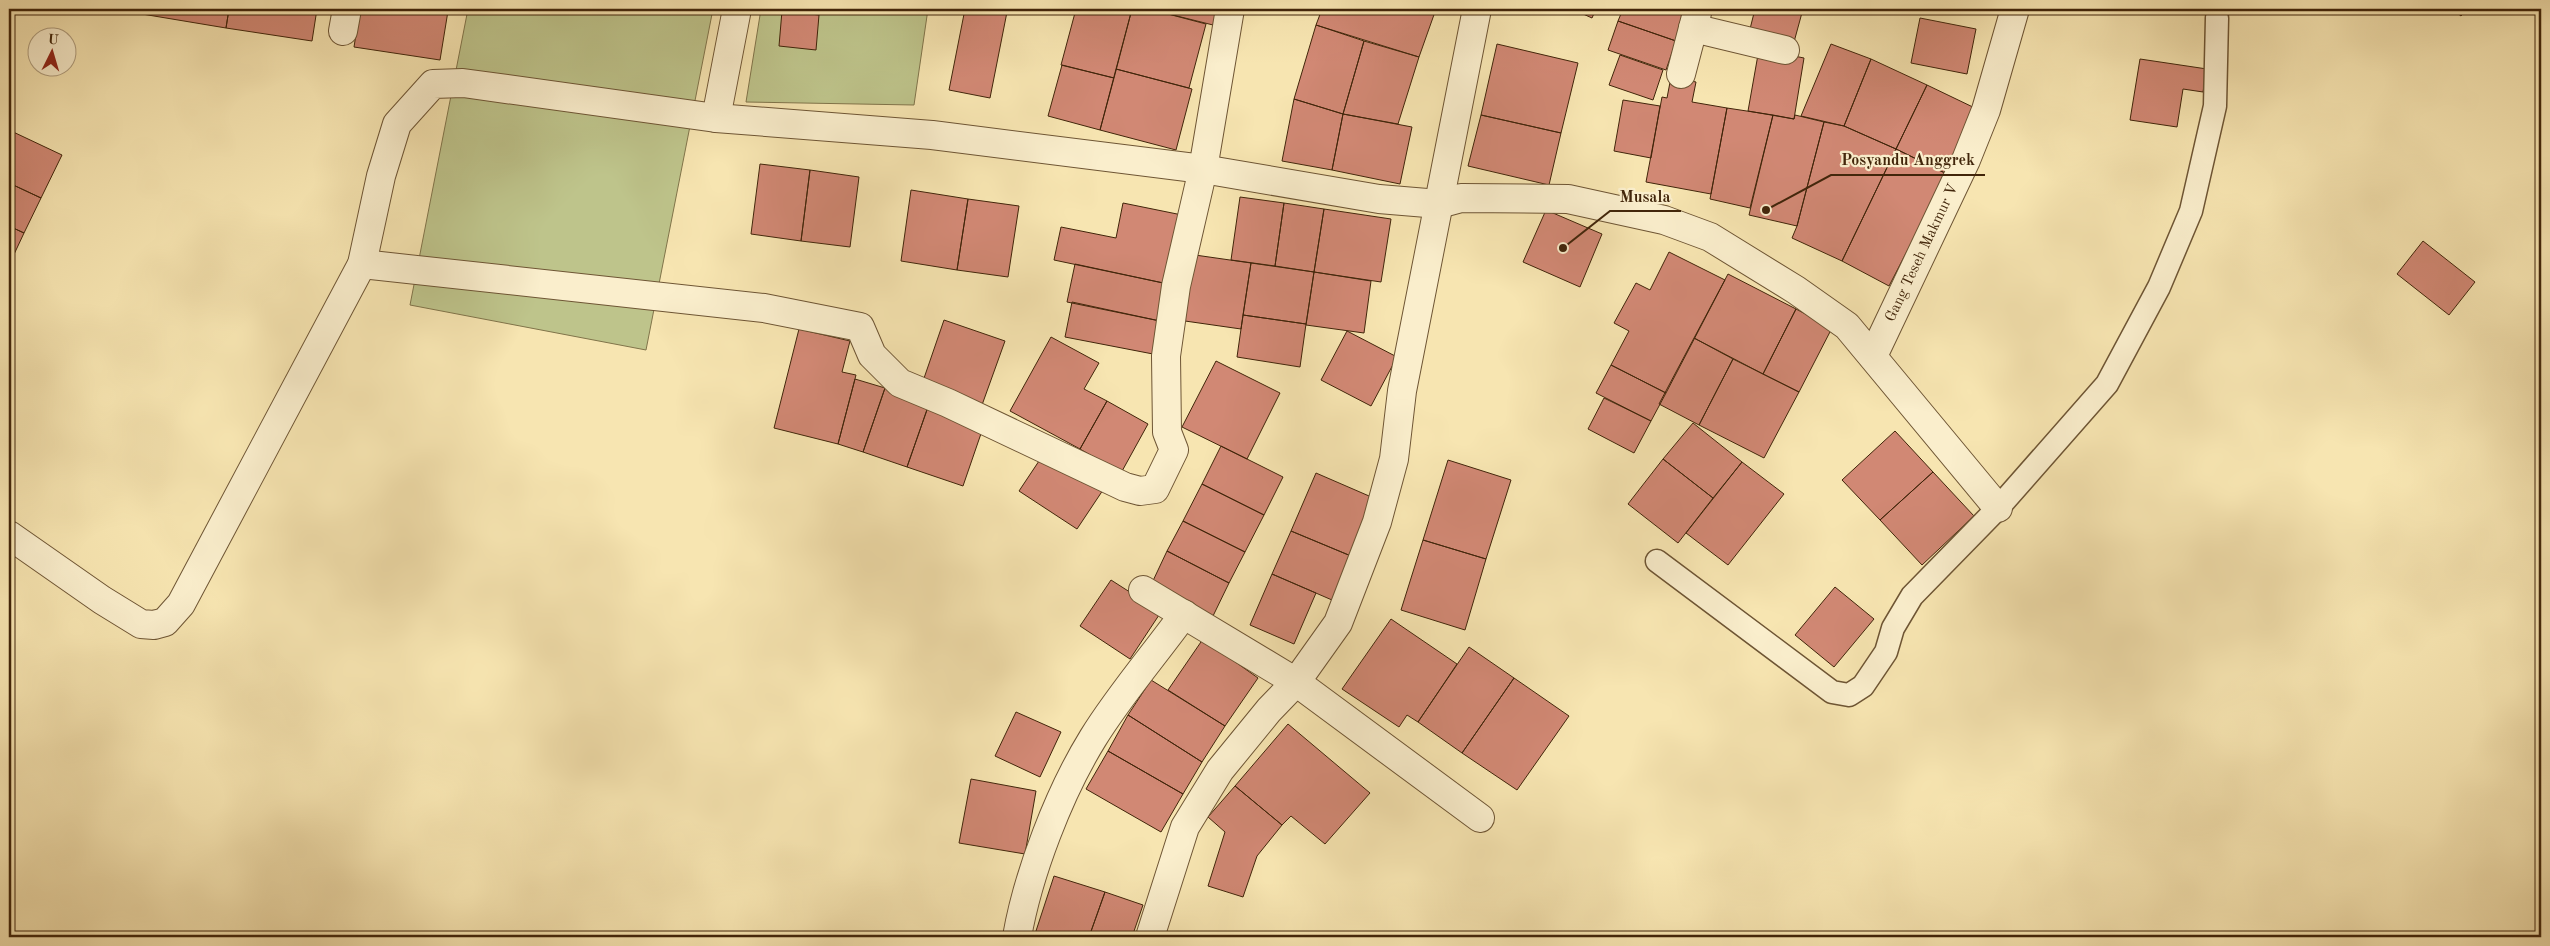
<svg xmlns="http://www.w3.org/2000/svg" width="2550" height="946" viewBox="0 0 2550 946" font-family="'Old Standard TT',serif">
  <rect width="100%" height="100%" fill="#f7e5b1"/>
  <filter id="stains"><feTurbulence type="fractalNoise" baseFrequency=".004" numOctaves="4"/><feColorMatrix values="0 0 0 0 .2 0 0 0 0 .09 0 0 0 0 .02 0 0 0 .5 -.17"/></filter>
  <radialGradient id="worn" r=".72"><stop offset=".6" stop-color="#630" stop-opacity="0"/><stop offset="1" stop-color="#630" stop-opacity=".3"/></radialGradient>
  <path fill="#bec48b" stroke="#80744a" d="M 468,9 L 713,9 L 646,350 L 410,305 Z
    M 761,9 L 928,9 L 914,105 L 746,102 Z"/>
  <path fill="#d18874" stroke="#41250a" d="M 143,9 L 229,9 L 226,28 L 142,14 Z
    M 229,9 L 317,9 L 312,41 L 226,28 Z
    M 360,9 L 448,11 L 440,60 L 354,47 Z
    M 965,9 L 989,9 L 1007,12 L 990,98 L 949,90 Z
    M 1076,9 L 1132,9 L 1114,78 L 1061,65 Z
    M 1132,9 L 1149,9 L 1206,24 L 1189,88 L 1116,69 Z
    M 1149,9 L 1217,9 L 1213,25 Z
    M 1322,9 L 1436,9 L 1419,57 L 1316,25 Z
    M 1572,9 L 1596,9 L 1592,18 Z
    M 1623,9 L 1688,9 L 1676,41 L 1618,21 Z
    M 1755,9 L 1803,9 L 1794,42 L 1750,29 Z
    M 2452,9 L 2467,9 L 2461,16 Z
    M 782,11 L 819,15 L 816,50 L 779,46 Z
    M 1920,18 L 1976,29 L 1967,74 L 1911,63 Z
    M 1618,21 L 1676,41 L 1666,70 L 1608,50 Z
    M 1316,25 L 1364,41 L 1343,114 L 1294,99 Z
    M 1364,41 L 1419,57 L 1398,124 L 1343,114 Z
    M 1497,44 L 1578,63 L 1561,133 L 1481,115 Z
    M 1831,44 L 1871,59 L 1844,126 L 1801,116 Z
    M 1759,49 L 1804,58 L 1794,119 L 1748,111 Z
    M 1620,55 L 1663,70 L 1653,100 L 1609,85 Z
    M 1871,59 L 1927,85 L 1896,149 L 1844,126 Z
    M 2140,59 L 2207,69 L 2203,92 L 2183,89 L 2177,127 L 2130,120 Z
    M 1062,65 L 1114,78 L 1100,130 L 1048,116 Z
    M 1116,69 L 1192,89 L 1176,150 L 1100,130 Z
    M 1671,77 L 1696,82 L 1692,102 L 1727,108 L 1711,194 L 1646,182 L 1662,97 L 1667,98 Z
    M 1927,85 L 1979,110 L 1947,174 L 1896,149 Z
    M 1294,99 L 1343,114 L 1332,170 L 1282,161 Z
    M 1623,100 L 1660,106 L 1651,158 L 1614,151 Z
    M 1727,108 L 1773,115 L 1750,208 L 1710,199 Z
    M 1343,114 L 1412,127 L 1400,184 L 1332,170 Z
    M 1481,115 L 1561,133 L 1549,185 L 1468,166 Z
    M 1773,115 L 1794,119 L 1795,115 L 1824,122 L 1797,226 L 1749,215 Z
    M 1824,122 L 1844,126 L 1896,149 L 1842,261 L 1792,238 L 1797,226 Z
    M 9,130 L 62,155 L 41,198 L 9,183 Z
    M 1896,149 L 1947,174 L 1889,286 L 1842,261 Z
    M 760,164 L 810,170 L 801,241 L 751,234 Z
    M 810,170 L 859,177 L 850,247 L 801,241 Z
    M 9,183 L 41,198 L 24,233 L 9,226 Z
    M 911,190 L 968,199 L 957,270 L 901,261 Z
    M 1240,197 L 1284,203 L 1275,266 L 1231,260 Z
    M 968,199 L 1019,206 L 1008,277 L 957,270 Z
    M 1123,203 L 1182,215 L 1168,284 L 1054,260 L 1061,227 L 1116,238 Z
    M 1284,203 L 1324,209 L 1314,272 L 1275,266 Z
    M 1324,209 L 1391,219 L 1381,282 L 1314,272 Z
    M 1546,210 L 1602,234 L 1580,287 L 1523,262 Z
    M 9,226 L 24,233 L 9,265 Z
    M 2423,241 L 2475,282 L 2449,315 L 2397,274 Z
    M 1669,252 L 1725,280 L 1666,393 L 1611,365 L 1629,331 L 1614,323 L 1636,283 L 1650,290 Z
    M 1188,254 L 1251,263 L 1241,329 L 1178,320 Z
    M 1251,263 L 1314,272 L 1306,324 L 1243,315 Z
    M 1075,264 L 1168,284 L 1160,321 L 1067,302 Z
    M 1314,272 L 1371,281 L 1364,333 L 1306,325 Z
    M 1728,274 L 1796,309 L 1763,374 L 1694,338 Z
    M 1072,302 L 1160,321 L 1153,354 L 1065,337 Z
    M 1796,309 L 1832,328 L 1799,392 L 1763,374 Z
    M 1243,315 L 1306,324 L 1300,367 L 1237,357 Z
    M 944,320 L 1005,341 L 982,405 L 922,384 Z
    M 799,329 L 850,341 L 842,372 L 856,375 L 838,444 L 774,428 Z
    M 1347,331 L 1397,357 L 1371,406 L 1321,380 Z
    M 1051,337 L 1099,363 L 1084,389 L 1107,401 L 1080,449 L 1010,411 Z
    M 1694,338 L 1733,359 L 1699,425 L 1659,404 Z
    M 1733,359 L 1799,392 L 1764,458 L 1699,425 Z
    M 1216,361 L 1280,393 L 1247,459 L 1182,427 Z
    M 1611,365 L 1666,393 L 1651,421 L 1596,393 Z
    M 855,379 L 885,388 L 863,452 L 838,444 Z
    M 885,388 L 929,404 L 907,467 L 863,452 Z
    M 1604,398 L 1651,421 L 1634,453 L 1588,429 Z
    M 1107,401 L 1148,424 L 1121,473 L 1080,449 Z
    M 929,404 L 985,422 L 963,486 L 907,467 Z
    M 1693,423 L 1742,462 L 1713,498 L 1663,459 Z
    M 1895,431 L 1933,472 L 1880,520 L 1842,480 Z
    M 1221,446 L 1283,477 L 1264,515 L 1202,484 Z
    M 1045,452 L 1103,490 L 1077,529 L 1019,491 Z
    M 1663,459 L 1713,498 L 1678,543 L 1628,504 Z
    M 1448,460 L 1511,480 L 1486,559 L 1423,540 Z
    M 1742,462 L 1784,494 L 1728,565 L 1686,533 Z
    M 1933,472 L 1974,516 L 1922,565 L 1880,520 Z
    M 1316,473 L 1376,499 L 1351,556 L 1291,531 Z
    M 1202,484 L 1264,515 L 1245,552 L 1183,521 Z
    M 1183,521 L 1245,552 L 1229,583 L 1167,551 Z
    M 1291,531 L 1351,556 L 1332,600 L 1272,574 Z
    M 1423,540 L 1486,559 L 1465,630 L 1401,610 Z
    M 1167,551 L 1229,583 L 1213,616 L 1151,585 Z
    M 1272,574 L 1316,593 L 1294,644 L 1250,625 Z
    M 1111,580 L 1161,612 L 1130,659 L 1080,626 Z
    M 1835,587 L 1874,619 L 1834,667 L 1795,635 Z
    M 1391,619 L 1457,664 L 1418,722 L 1407,715 L 1399,727 L 1342,689 Z
    M 1203,639 L 1258,678 L 1225,726 L 1168,690 Z
    M 1469,647 L 1514,678 L 1462,753 L 1418,722 Z
    M 1514,678 L 1569,716 L 1517,790 L 1462,753 Z
    M 1151,680 L 1225,726 L 1202,762 L 1128,715 Z
    M 1016,712 L 1061,732 L 1040,777 L 995,756 Z
    M 1128,715 L 1202,762 L 1183,794 L 1108,751 Z
    M 1288,724 L 1370,793 L 1325,844 L 1291,816 L 1282,825 L 1235,786 Z
    M 1108,751 L 1183,794 L 1161,832 L 1086,789 Z
    M 971,779 L 1036,791 L 1025,854 L 959,843 Z
    M 1235,786 L 1282,825 L 1257,856 L 1243,897 L 1208,886 L 1225,832 L 1208,817 Z
    M 1054,876 L 1105,892 L 1089,937 L 1034,937 Z
    M 1105,892 L 1143,905 L 1132,937 L 1089,937 Z"/>
  <g fill="none" stroke-linecap="round" stroke-linejoin="round">
    <defs>
      <path id="lane" d="M 1657,561 L 1832,692 L 1849,695 L 1863,686 L 1886,652 L 1893,628 L 1912,596 L 1998,508 L 2107,384 L 2159,287 L 2191,211 L 2215,106 L 2217,18"/>
      <g id="street">
        <path d="M 1693,28 L 1785,50"/>
        <path d="M 343,31 L 347,9"/>
        <path d="M 1681,74 L 1698,9"/>
        <path d="M 716,118 L 737,9"/>
        <path d="M 362,264 L 764,308 L 860,327 L 872,355 L 900,383 L 948,403 L 1125,487 L 1140,491 L 1155,489 L 1174,450 L 1167,432 L 1166,356 L 1176,286 L 1203,169 L 1230,9"/>
        <path id="s1" d="M 1873,356 L 1966,160 L 1986,110 L 2015,9"/>
        <path d="M 9,535 L 102,600 L 141,624 L 154,625 L 165,622 L 181,604 L 362,264 L 381,176 L 397,124 L 433,84 L 463,83 L 716,118 L 932,135 L 1203,169 L 1379,199 L 1439,204 L 1461,198 L 1568,199 L 1664,220 L 1710,237 L 1796,290 L 1847,326 L 1998,508"/>
        <path d="M 1143,590 L 1296,682 L 1480,818"/>
        <path d="M 1017,937 C 1028,874 1059,793 1093,738 C 1118,697 1155,654 1184,614"/>
        <path d="M 1150,937 L 1185,827 L 1220,770 L 1269,710 L 1296,682 L 1338,623 L 1377,522 L 1394,459 L 1402,391 L 1477,9"/>
      </g>
    </defs>
    <use href="#lane" stroke="#6e5534" stroke-width="25"/>
    <use href="#street" stroke="#6e5534" stroke-width="30"/>
    <use href="#lane" stroke="#faeecc" stroke-width="22"/>
    <use href="#street" stroke="#faeecc" stroke-width="28"/>
  </g>
  <g text-anchor="middle" dominant-baseline="central" stroke-width="4.5" stroke-linejoin="round" paint-order="stroke">
    <g font-size="15" fill="#41250a" stroke="#faeecc">
      <text stroke="none"><textPath href="#s1" startOffset="114">Gang Teseh Makmur V</textPath></text>
    </g>
  </g>
  <path fill="none" stroke="#41250a" stroke-width="2" d="M1766 210L1831 175H1985M1563 248L1610 211H1681"/>
  <g fill="#41250a" stroke="#faeecc" stroke-width="2">
    <circle cx="1766" cy="210" r="5"/>
    <circle cx="1563" cy="248" r="5"/>
  </g>
  <g font-size="16" text-anchor="middle" font-weight="bold" fill="#41250a" stroke="#faeecc" stroke-width="4.5" stroke-linejoin="round" paint-order="stroke">
    <text x="1908" y="165">Posyandu Anggrek</text>
    <text x="1645" y="202">Musala</text>
  </g>
  <rect width="2550" height="946" fill="none" stroke="#f7e5b1" stroke-width="30"/>
  <rect x="10" y="10" width="2530" height="926" fill="none" stroke="#41250a" stroke-width="2.5"/>
  <rect x="15" y="15" width="2520" height="916" fill="none" stroke="#41250a"/>
  <g transform="translate(52 52) rotate(5)"><circle r="24" fill="#faeecc" stroke="#b09e7e"/>
  <path d="M0-4L9 19L0 12L-9 19Z" fill="#8f2418"/>
  <text y="-8" font-size="14" font-weight="bold" text-anchor="middle" fill="#41250a">U</text>
  </g>
  <rect width="100%" height="100%" filter="url(#stains)"/>
  <rect width="100%" height="100%" fill="url(#worn)"/>
</svg>
